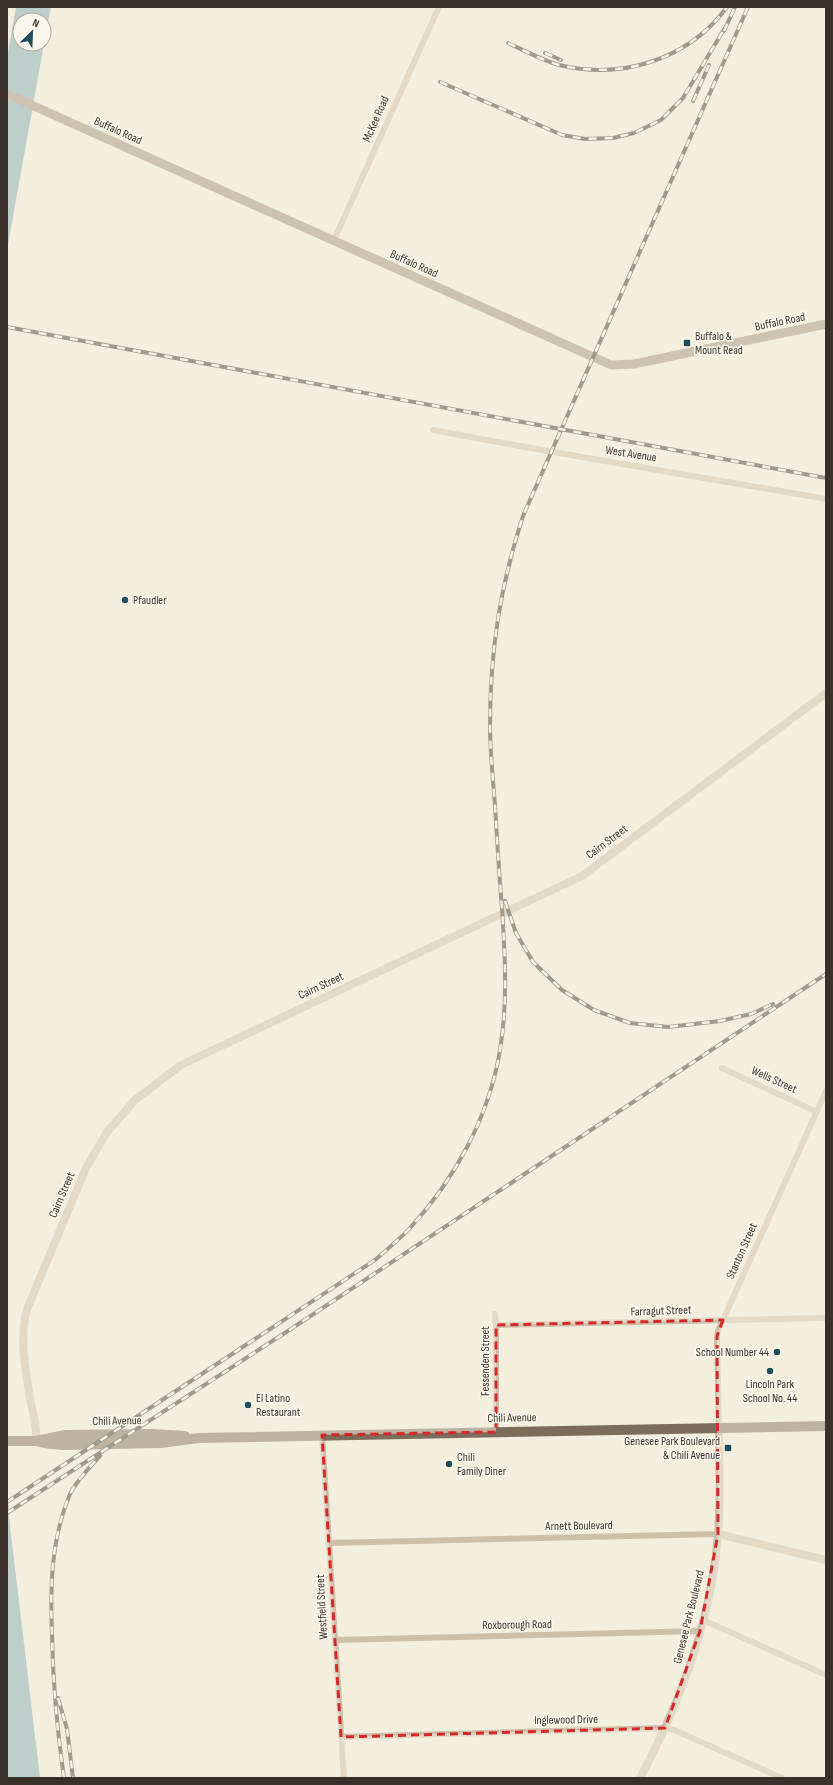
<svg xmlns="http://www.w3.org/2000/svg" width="833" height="1785" viewBox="0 0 833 1785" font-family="'Sofia Sans Condensed',sans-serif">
  <rect width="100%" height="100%" fill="#f4eedf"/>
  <path fill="#7da7b2" d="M 16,7 L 51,7 L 44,43 L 44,20 L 20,20 L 20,44 L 44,44 L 7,250 L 7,58 Z
    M 7,1487 L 10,1526 L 40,1778 L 8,1778 Z"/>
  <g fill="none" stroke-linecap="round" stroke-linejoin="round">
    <path stroke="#cdc0aa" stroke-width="6" d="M 334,240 L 439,7
      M 433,430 C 564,455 695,476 826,499
      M 722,1068 L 817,1112
      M 495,1314 L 496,1325 L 496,1432
      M 496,1325 L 826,1318
      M 719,1427 L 717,1338 L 718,1331 L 826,1091
      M 322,1435 L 344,1778
      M 329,1543 L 718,1534
      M 703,1620 L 826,1675
      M 335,1640 L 700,1631
      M 341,1737 L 665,1728 L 674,1730 L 782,1778"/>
    <path stroke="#cdc0aa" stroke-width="8" d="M 36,1441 C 37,1428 34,1416 31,1404 C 26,1374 19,1339 27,1309 L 86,1168 L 107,1132 L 135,1100 L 181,1065 L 582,876 L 826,693
      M 718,1534 L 826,1560
      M 640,1778 C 680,1703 712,1619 718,1534 C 721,1498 719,1463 719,1427"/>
    <path stroke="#a18f7b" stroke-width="9" d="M 7,94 L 611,365 L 634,364 L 826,324"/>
    <path stroke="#7c6c5b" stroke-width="10" d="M 7,1441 L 36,1441 L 65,1435 L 152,1434 L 185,1436
      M 36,1441 L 51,1444 L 65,1445 L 160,1443 L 199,1438 L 826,1426"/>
    <defs>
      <path id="rail" d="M 724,31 L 735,7
        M 508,43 C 525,51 542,60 559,65 C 622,80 688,60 727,7
        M 545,53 L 561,60
        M 440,82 L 562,135 L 585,139 L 613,138 L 634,133 L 661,120 L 683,98 L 726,26
        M 693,101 L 709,65
        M 7,327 L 826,478
        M 505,901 L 516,933 L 533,962 L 562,990 L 594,1010 L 630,1023 L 668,1027 L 720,1021 L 751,1014 L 773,1004
        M 7,1502 L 375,1260 C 386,1250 399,1240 410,1228 C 455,1179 489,1117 500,1050 C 508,1003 505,955 502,908 C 499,874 497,839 495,805 C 493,779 490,752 490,726 C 490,651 500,587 523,516 L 748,7
        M 7,1513 L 291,1329 L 826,974
        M 58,1698 L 67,1729 L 73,1778
        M 64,1778 C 57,1730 53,1683 52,1635 C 50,1587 51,1539 70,1494 C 77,1480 90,1467 100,1456"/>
    </defs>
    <use href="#rail" stroke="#3a322a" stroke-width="4"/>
    <use href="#rail" stroke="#fbf7ec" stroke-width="2.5" stroke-dasharray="8" stroke-linecap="butt"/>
  </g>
  <path d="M0 0H833V1785H0ZM 723,1320 L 717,1336 L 718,1534 L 700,1631 L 665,1728 L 341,1737 L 322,1435 L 496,1432 L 496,1325 Z" fill="#f4eedf" fill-opacity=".55" fill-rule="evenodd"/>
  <path fill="none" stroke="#d62828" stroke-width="3" stroke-dasharray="8 5" stroke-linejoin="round" d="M 723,1320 L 717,1336 L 718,1534 L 700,1631 L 665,1728 L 341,1737 L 322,1435 L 496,1432 L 496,1325 Z"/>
  <g fill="#1d4e5e" stroke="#fbf7ec" stroke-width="1.5">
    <rect x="683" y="339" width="8" height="8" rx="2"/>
    <circle cx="125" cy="600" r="4"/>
    <circle cx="777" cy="1352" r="4"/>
    <circle cx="770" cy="1371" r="4"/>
    <circle cx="248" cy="1405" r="4"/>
    <rect x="724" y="1444" width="8" height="8" rx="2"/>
    <circle cx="449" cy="1464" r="4"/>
  </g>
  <g text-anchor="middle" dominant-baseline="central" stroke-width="3" stroke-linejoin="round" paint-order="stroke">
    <g font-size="12" fill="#3a322a" stroke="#fbf7ec">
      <text transform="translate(376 119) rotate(-66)">McKee Road</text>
      <text transform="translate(118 131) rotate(24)">Buffalo Road</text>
      <text transform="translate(414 264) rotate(24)">Buffalo Road</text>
      <text transform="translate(780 322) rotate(-12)">Buffalo Road</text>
      <text transform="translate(631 454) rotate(9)">West Avenue</text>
      <text transform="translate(607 842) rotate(-37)">Cairn Street</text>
      <text transform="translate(321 986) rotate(-25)">Cairn Street</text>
      <text transform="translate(774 1080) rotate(25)">Wells Street</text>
      <text transform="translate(62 1195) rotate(-67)">Cairn Street</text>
      <text transform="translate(742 1251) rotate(-66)">Stanton Street</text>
      <text transform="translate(661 1311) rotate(-2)">Farragut Street</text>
      <text transform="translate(485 1361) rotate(-90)">Fessenden Street</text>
      <text transform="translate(512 1418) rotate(-1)">Chili Avenue</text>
      <text transform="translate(117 1421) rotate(-1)">Chili Avenue</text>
      <text transform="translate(579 1526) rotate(-1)">Arnett Boulevard</text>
      <text transform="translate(322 1607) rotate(-93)">Westfield Street</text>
      <text transform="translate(689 1617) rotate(-76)">Genesee Park Boulevard</text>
      <text transform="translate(517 1625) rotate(-1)">Roxborough Road</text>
      <text transform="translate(566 1720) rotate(-1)">Inglewood Drive</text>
    </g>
    <g font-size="12" fill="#3a322a" stroke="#fbf7ec" text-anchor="start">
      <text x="695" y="336">Buffalo &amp;<tspan x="695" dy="14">Mount Read</tspan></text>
      <text x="133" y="600">Pfaudler</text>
      <text x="769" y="1352" text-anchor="end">School Number 44</text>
      <text x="770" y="1384" text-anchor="middle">Lincoln Park<tspan x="770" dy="14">School No. 44</tspan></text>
      <text x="256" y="1398">El Latino<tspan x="256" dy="14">Restaurant</tspan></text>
      <text x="720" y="1441" text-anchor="end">Genesee Park Boulevard<tspan x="720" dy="14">&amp; Chili Avenue</tspan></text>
      <text x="457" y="1457">Chili<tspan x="457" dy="14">Family Diner</tspan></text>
    </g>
  </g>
  <rect width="833" height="1785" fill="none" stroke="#3a322a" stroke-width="16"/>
  <g transform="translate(32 32) rotate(24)"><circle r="19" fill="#fbf7ec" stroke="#aea89e"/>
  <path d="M0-3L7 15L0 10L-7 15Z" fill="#1d4e5e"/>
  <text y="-6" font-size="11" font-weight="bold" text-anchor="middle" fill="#3a322a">N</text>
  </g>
</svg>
